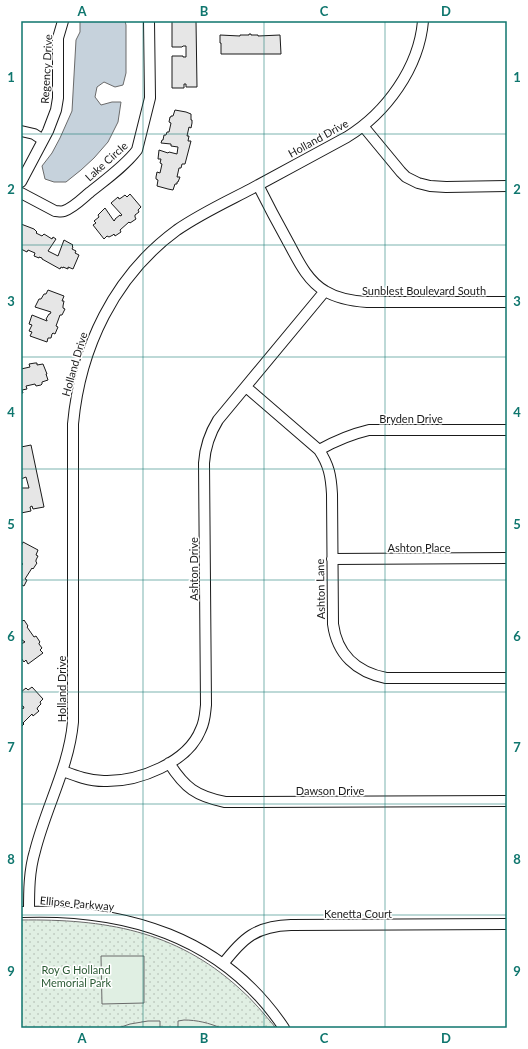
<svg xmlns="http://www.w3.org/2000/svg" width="528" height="1049" viewBox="0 0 528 1049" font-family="Lato,sans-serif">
  <defs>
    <pattern id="park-dots" width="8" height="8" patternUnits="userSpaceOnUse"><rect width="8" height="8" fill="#e0efe3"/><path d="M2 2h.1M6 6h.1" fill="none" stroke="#c0ccc2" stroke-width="1.8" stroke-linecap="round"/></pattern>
  </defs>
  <rect width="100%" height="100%" fill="#fff"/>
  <path fill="url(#park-dots)" stroke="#6a6a6a" d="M 21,920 C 104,919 175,930 239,988 C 253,1000 264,1014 276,1028 L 21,1028 Z"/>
  <path fill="#e0efe3" stroke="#6a6a6a" d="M 101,956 L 144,956 L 144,1003 L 102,1004 Z
    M 184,1020 C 197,1020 209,1023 221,1028 L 178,1028 L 178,1021 Z
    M 148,1021 L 160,1021 L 160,1028 L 118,1028 L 130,1024 Z"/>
  <path fill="#c6d2dc" stroke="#6a6a6a" d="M 80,21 L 125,21 L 126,25 L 126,73 L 123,85 L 115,87 L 104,82 L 97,87 L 95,97 L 101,105 L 112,102 L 121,102 L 118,122 L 108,142 L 94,158 L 81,170 L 66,182 L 54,182 L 45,179 L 42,166 L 52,153 L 60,138 L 72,111 L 76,40 L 80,32 Z"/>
  <path fill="#e6e6e6" stroke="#1a1a1a" d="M 172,21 L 196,21 L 197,87 L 186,87 L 186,84 L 184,84 L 184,88 L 172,88 L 172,56 L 183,56 L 183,57 L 186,57 L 186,46 L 183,46 L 182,47 L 172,47 Z
    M 249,34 L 251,34 L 251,35 L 258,35 L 258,36 L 280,35 L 281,54 L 221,54 L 221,43 L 220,43 L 220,35 L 240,36 L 240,35 L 249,35 Z
    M 175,110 L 186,112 L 191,114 L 191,120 L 192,120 L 192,123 L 191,128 L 189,127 L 187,136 L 189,136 L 188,141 L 191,141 L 185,164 L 182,164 L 181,168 L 179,168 L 177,177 L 180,177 L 178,182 L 177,182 L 177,184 L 175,184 L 173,190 L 168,189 L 157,186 L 158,180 L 156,179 L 156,177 L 157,172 L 160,173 L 162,164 L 160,163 L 161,159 L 158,159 L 159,150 L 168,153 L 169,152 L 177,154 L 178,147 L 171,146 L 171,144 L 161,143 L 162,140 L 163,140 L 164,135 L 166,135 L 167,132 L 169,132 L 171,123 L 169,122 L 170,117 L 171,117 L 171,116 L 173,116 Z
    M 130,194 L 141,207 L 138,210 L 139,212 L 135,215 L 135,217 L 136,219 L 130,223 L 129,222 L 120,230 L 121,232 L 115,236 L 114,234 L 113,235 L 109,237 L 107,236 L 104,239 L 93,225 L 96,223 L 94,221 L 99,217 L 98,215 L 105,208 L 114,221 L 115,220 L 115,219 L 120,215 L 120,216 L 122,215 L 111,203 L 118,197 L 119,199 L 121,198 L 125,195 L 127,197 Z
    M 21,224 L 34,229 L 37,232 L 36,233 L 42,236 L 44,234 L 52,239 L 53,237 L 56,239 L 48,251 L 58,256 L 64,240 L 73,245 L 72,246 L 73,247 L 72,249 L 76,251 L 75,253 L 79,255 L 73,269 L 68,267 L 68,269 L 63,267 L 63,268 L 61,267 L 60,269 L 42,259 L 42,258 L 39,257 L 39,258 L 34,256 L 35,253 L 28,250 L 27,252 L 21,249 Z
    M 48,290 L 64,296 L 62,301 L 64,301 L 63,306 L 63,308 L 65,309 L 62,315 L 60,315 L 56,326 L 58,327 L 55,334 L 53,333 L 52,334 L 51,338 L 48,338 L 47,342 L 30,336 L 32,332 L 29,331 L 32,325 L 29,324 L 32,315 L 47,321 L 47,320 L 46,319 L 49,314 L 50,314 L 51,312 L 35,307 L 39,299 L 41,299 L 44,294 L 46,294 Z
    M 35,363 L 37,363 L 37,365 L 43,364 L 47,374 L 46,374 L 48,380 L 42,382 L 42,384 L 41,385 L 36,386 L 35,384 L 26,386 L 27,389 L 22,390 L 23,393 L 21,393 L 21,369 L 30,367 L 29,364 Z
    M 31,445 L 44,507 L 33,509 L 32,506 L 30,507 L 31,511 L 21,513 L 21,488 L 29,488 L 26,477 L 21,479 L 21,447 Z
    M 23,542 L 38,550 L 36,555 L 38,556 L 36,560 L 36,562 L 37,563 L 33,569 L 32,568 L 25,579 L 27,580 L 24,586 L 22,585 L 21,586 L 21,565 L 23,564 L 21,563 L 21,546 Z
    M 21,620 L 23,621 L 24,620 L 28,626 L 27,627 L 34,637 L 36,636 L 40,642 L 39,643 L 39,644 L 42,648 L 40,650 L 43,653 L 28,664 L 26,660 L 24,662 L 21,658 L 21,644 L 25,642 L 24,641 L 23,641 L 21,638 Z
    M 32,687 L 43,699 L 40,702 L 41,704 L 38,707 L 37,709 L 39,711 L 33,716 L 32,714 L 23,723 L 24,724 L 21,727 L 21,709 L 22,708 L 23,709 L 24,707 L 21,705 L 21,692 L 26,688 L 28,690 Z"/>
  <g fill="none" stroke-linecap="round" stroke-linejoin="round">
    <defs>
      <path id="minor" d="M 363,126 L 401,172 L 406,177 L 418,183 L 430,186 L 446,187 L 507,186
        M 21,131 L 34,134 L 43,140
        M 21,182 L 48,131 L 56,110 L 58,98 L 58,38 L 63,21
        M 258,185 C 267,203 277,222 287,240 C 297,258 306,280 325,291 C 338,299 352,301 367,302 L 507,302
        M 21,193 L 55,211 C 58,211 61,212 64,211 C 73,208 82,199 89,193 C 105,180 125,166 137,150 L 150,98 L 149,21
        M 246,387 L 319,450 C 329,465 331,476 332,494 L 333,624 C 337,654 356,672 386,678 L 507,678
        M 319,450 C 335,441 352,434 369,430 L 507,430
        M 332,559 L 507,558
        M 169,763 C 185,788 196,796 225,802 L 507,801
        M 63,771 C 76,776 89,781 104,781 C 138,782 188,763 201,729 C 205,721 205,713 206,705 L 204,463 C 205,448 210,433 218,420 L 325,291
        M 21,912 C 126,908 223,937 284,1028
        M 29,912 C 29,891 29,871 35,851 C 46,807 69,767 73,722 L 73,424 C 80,348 114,276 177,230 C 200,214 226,202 251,189 C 283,172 315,154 347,137 C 386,113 419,68 423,21
        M 223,964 C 243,938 256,926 291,925 L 507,924"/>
    </defs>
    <use href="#minor" stroke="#1a1a1a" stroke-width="12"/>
    <use href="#minor" stroke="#fff" stroke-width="10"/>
  </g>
  <path fill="none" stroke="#0f766e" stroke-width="1" stroke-opacity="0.55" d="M 143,21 L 143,1028M 264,21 L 264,1028M 385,21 L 385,1028M 21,134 L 507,134M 21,245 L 507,245M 21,357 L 507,357M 21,469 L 507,469M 21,580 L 507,580M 21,692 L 507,692M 21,804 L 507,804M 21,915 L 507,915"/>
  <g text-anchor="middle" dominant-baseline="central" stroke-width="3" stroke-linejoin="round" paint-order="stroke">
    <g font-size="11" fill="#1a1a1a" stroke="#fff">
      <text transform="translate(46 69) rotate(-87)">Regency Drive</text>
      <text transform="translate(318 138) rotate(-29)">Holland Drive</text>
      <text transform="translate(106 161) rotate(-42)">Lake Circle</text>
      <text x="424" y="290">Sunblest Boulevard South</text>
      <text transform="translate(74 364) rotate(-74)">Holland Drive</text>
      <text x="411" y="418">Bryden Drive</text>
      <text x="419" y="547">Ashton Place</text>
      <text transform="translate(193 569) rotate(-90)">Ashton Drive</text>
      <text transform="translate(320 589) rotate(-91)">Ashton Lane</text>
      <text transform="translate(61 689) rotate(-90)">Holland Drive</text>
      <text x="330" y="790">Dawson Drive</text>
      <text transform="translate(77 903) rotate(5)">Ellipse Parkway</text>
      <text x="358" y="913">Kenetta Court</text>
    </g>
    <g font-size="11" fill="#2b5a34" stroke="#fff">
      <text x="76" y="969">Roy G Holland<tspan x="76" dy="13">Memorial Park</tspan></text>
    </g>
  </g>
  <rect width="528" height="1049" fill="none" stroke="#ffffff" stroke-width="44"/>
  <rect x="22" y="22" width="484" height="1005" fill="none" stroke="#0f766e" stroke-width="1.5"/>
  <g font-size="13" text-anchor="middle" font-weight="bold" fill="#0f766e">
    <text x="82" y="16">A</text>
    <text x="204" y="16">B</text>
    <text x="324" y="16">C</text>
    <text x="446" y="16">D</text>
    <text x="11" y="82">1</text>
    <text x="517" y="82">1</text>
    <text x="11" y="194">2</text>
    <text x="517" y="194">2</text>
    <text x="11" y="306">3</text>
    <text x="517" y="306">3</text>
    <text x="11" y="417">4</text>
    <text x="517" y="417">4</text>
    <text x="11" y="529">5</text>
    <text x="517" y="529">5</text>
    <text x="11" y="641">6</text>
    <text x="517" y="641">6</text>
    <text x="11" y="752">7</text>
    <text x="517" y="752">7</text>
    <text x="11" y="864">8</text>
    <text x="517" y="864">8</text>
    <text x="11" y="976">9</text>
    <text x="517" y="976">9</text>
    <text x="82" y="1043">A</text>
    <text x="204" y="1043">B</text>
    <text x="324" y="1043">C</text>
    <text x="446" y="1043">D</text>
  </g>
</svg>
